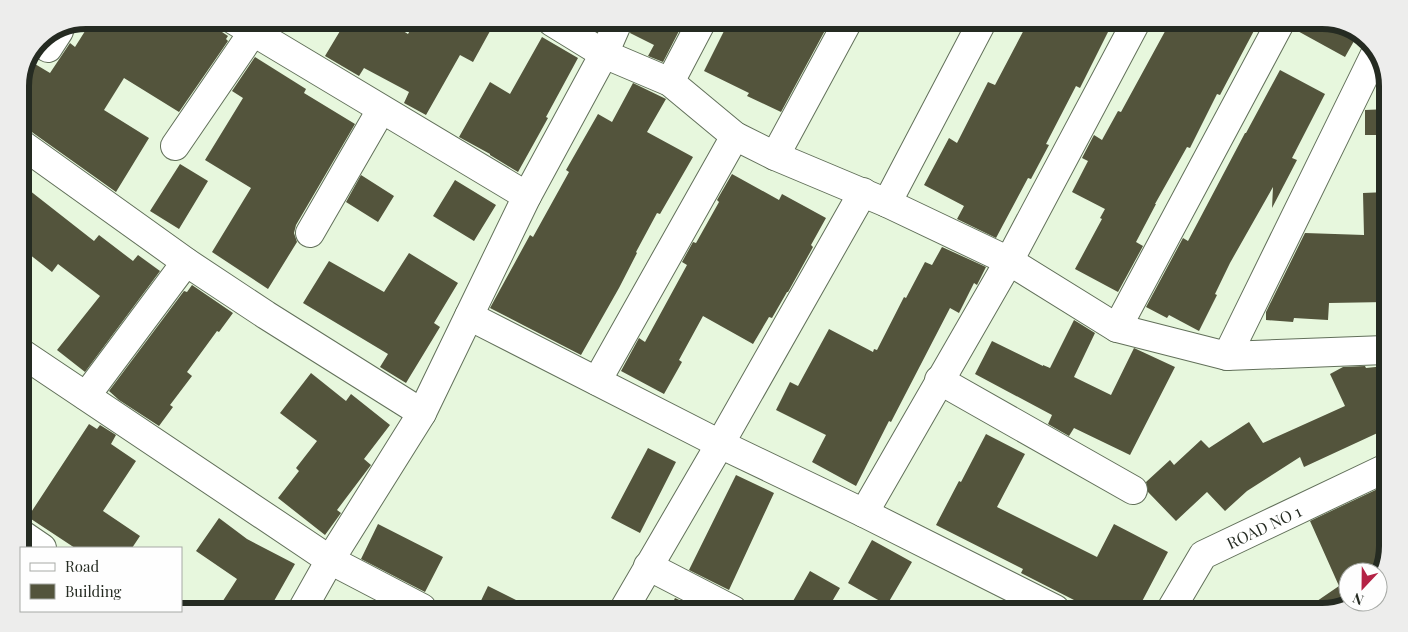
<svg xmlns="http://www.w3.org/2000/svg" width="1408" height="632" viewBox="0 0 1408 632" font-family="'Playfair Display',serif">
  <rect width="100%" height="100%" fill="#e7f7dd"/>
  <path fill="#53543c" d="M 92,20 L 204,20 L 228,36 L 226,39 L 228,41 L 179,112 L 124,78 L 104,110 L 149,138 L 116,192 L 29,130 L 20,128 L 20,82 L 30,61 L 50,73 L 70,43 L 75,47 Z
    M 346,21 L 387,21 L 408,34 L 415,21 L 495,22 L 473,62 L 460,55 L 426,115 L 404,103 L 409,92 L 364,68 L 359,76 L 325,56 Z
    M 633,22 L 667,22 L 680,29 L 663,62 L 648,56 L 654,45 L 630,33 Z
    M 728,23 L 829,23 L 781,112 L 747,96 L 749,93 L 704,71 Z
    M 1027,24 L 1112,24 L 1080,88 L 1076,86 L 1046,144 L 1049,145 L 1031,179 L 1028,178 L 996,238 L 957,219 L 964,206 L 924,185 L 949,138 L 957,143 L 988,82 L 995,85 Z
    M 1169,24 L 1257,25 L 1220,95 L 1217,94 L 1190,148 L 1187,147 L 1155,204 L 1156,204 L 1136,242 L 1143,246 L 1118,292 L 1075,269 L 1102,219 L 1100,218 L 1105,209 L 1072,192 L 1088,161 L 1082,158 L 1094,135 L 1102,140 L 1118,111 L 1121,112 Z
    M 1295,25 L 1345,25 L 1358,34 L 1345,57 L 1294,29 Z
    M 542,37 L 578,58 L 546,117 L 548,118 L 518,172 L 490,155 L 490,154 L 459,137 L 490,82 L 510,94 Z
    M 255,57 L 306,89 L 304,93 L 355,124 L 296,225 L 294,233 L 297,242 L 268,289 L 212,252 L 251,188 L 205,160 L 243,98 L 232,91 Z
    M 1280,70 L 1325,94 L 1292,158 L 1297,160 L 1272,208 L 1273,187 L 1230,263 L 1215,294 L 1217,295 L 1199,331 L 1169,315 L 1167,318 L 1146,307 L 1183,238 L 1188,241 L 1245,133 L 1246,133 Z
    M 633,83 L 666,99 L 647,132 L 693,157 L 660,214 L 657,213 L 636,252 L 637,253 L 619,288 L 581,355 L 490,308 L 530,235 L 533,237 L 569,172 L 566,170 L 598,114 L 612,122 Z
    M 1388,109 L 1387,135 L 1365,135 L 1365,110 Z
    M 180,164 L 208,181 L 179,229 L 150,211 Z
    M 732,174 L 779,200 L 782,194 L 826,218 L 811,245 L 813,247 L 788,292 L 787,292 L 772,318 L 769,317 L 753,344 L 703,316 L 679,360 L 682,362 L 664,394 L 621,371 L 639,338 L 645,342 L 687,265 L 682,262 L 693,242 L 696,243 L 719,202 L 717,200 Z
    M 361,175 L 394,196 L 378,222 L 346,202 Z
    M 455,180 L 496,205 L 474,241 L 433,216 Z
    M 20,183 L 94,241 L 99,235 L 133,261 L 138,255 L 160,271 L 85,372 L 57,350 L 100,296 L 58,264 L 52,272 L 20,247 Z
    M 1387,192 L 1386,302 L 1329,303 L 1328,320 L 1294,318 L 1293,322 L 1266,320 L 1266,312 L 1305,233 L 1364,235 L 1363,193 Z
    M 942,247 L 986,267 L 977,285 L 974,283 L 959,313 L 950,308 L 891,422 L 889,421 L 856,486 L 812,462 L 826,435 L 776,410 L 790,382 L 798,386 L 829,329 L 873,352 L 874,349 L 877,350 L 904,297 L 906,298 L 925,262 L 932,265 Z
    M 409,253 L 458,283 L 434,323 L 440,327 L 406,383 L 380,367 L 388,354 L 303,303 L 329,261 L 384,292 Z
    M 192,285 L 233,313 L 219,332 L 217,331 L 187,372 L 192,376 L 170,405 L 173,407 L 159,426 L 119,400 L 109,391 L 184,291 L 187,292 Z
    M 1074,320 L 1095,333 L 1074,377 L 1111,395 L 1134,348 L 1175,367 L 1130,455 L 1074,428 L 1069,436 L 1048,424 L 1052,415 L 975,374 L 992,341 L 1043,366 L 1043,365 L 1050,368 Z
    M 1365,366 L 1366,368 L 1385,366 L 1384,430 L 1304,467 L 1300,457 L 1247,491 L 1225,511 L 1207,492 L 1176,521 L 1148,492 L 1146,482 L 1170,460 L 1174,465 L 1201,440 L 1209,448 L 1249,422 L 1263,443 L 1345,406 L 1330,374 L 1343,367 Z
    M 311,373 L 346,401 L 351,394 L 390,425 L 364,459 L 371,465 L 337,510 L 341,513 L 325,535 L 278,498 L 299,471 L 296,468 L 317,441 L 280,413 Z
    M 89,424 L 97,429 L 100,425 L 116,435 L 111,444 L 136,461 L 103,511 L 140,536 L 132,548 L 75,548 L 28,517 Z
    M 986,434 L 1025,454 L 997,507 L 1097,557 L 1114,524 L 1168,552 L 1137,611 L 1070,611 L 1070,606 L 1074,600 L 1021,573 L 1023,569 L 936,525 L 959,481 L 961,482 Z
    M 648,448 L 676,462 L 640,533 L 611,518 Z
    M 736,475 L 774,493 L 729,590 L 689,570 Z
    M 1384,486 L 1383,571 L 1378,577 L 1378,572 L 1348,572 L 1348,602 L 1355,602 L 1322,612 L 1301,612 L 1339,586 L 1310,521 Z
    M 219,518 L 247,539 L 295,564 L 270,608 L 219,607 L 237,579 L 196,551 Z
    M 378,524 L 443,557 L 425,592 L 361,559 Z
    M 872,540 L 912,562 L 887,605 L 848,583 Z
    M 810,571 L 840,588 L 827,610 L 788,610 Z
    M 488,586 L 534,609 L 477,609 Z
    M 675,598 L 698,609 L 670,609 Z"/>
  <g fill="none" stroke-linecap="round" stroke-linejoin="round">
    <defs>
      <g id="minor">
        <path d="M 235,21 L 527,196"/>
        <path d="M 552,22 L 604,54 L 670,82 L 735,136 L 775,156 L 887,203 L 1009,261 L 1117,328 L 1227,356 L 1385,350"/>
        <path d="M 48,48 L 59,31"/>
        <path d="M 670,82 L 701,23"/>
        <path d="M 20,143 L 186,262 L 266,315 L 422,413"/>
        <path d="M 175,146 L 253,32"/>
        <path d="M 775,156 L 847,23"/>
        <path d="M 887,203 L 981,24"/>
        <path d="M 310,233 L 381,110"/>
        <path d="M 469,316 L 720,444 L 864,513 L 1055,609"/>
        <path d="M 1117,328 L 1279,25"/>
        <path d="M 20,352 L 330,560 L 422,608"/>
        <path d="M 1227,356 L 1377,50"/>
        <path d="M 939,380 L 1133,490"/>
        <path d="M 597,381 L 735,136"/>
        <path d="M 86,396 L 186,262"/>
        <path d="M 864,513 L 1009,261 L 1135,24"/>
        <path d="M 20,533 L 42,548"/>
        <path d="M 648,566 L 733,610"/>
        <path d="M 303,608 L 330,560 L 422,413 L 527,196 L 604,54 L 618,22"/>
        <path d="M 624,609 L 720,444 L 863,192"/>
        <path id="s1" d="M 1170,611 L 1203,555 L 1384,469"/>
      </g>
    </defs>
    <use href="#minor" stroke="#62705a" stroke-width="30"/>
    <use href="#minor" stroke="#fff" stroke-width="28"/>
  </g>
  <g text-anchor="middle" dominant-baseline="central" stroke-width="5" stroke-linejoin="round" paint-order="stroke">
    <g font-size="16" fill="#252b22" stroke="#fefefe">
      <text stroke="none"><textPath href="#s1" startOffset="132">ROAD NO 1</textPath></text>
    </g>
  </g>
  <path d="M0 0H1408V632H0ZM86 29H1322A57 57 0 0 1 1379 86V546A57 57 0 0 1 1322 603H86A57 57 0 0 1 29 546V86A57 57 0 0 1 86 29Z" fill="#ededec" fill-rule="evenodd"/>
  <path fill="none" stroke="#252b22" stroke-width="6" d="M86 29H1322A57 57 0 0 1 1379 86V546A57 57 0 0 1 1322 603H86A57 57 0 0 1 29 546V86A57 57 0 0 1 86 29Z"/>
  <rect x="20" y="547" width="162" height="65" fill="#fefefe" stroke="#a7aaa6"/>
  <rect x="30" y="563" width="25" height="8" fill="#ffffff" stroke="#a7aaa6"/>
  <text x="65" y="572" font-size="15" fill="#252b22">Road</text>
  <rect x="30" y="584" width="25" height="15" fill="#53543c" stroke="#a7aaa6"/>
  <text x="65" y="597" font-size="15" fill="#252b22">Building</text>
  <g transform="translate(1363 587) rotate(202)"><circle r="24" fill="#fefefe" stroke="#a7aaa6"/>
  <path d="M0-4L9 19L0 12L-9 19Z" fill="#b42245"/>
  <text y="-8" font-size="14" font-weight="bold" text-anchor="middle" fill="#252b22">N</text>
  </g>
</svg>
